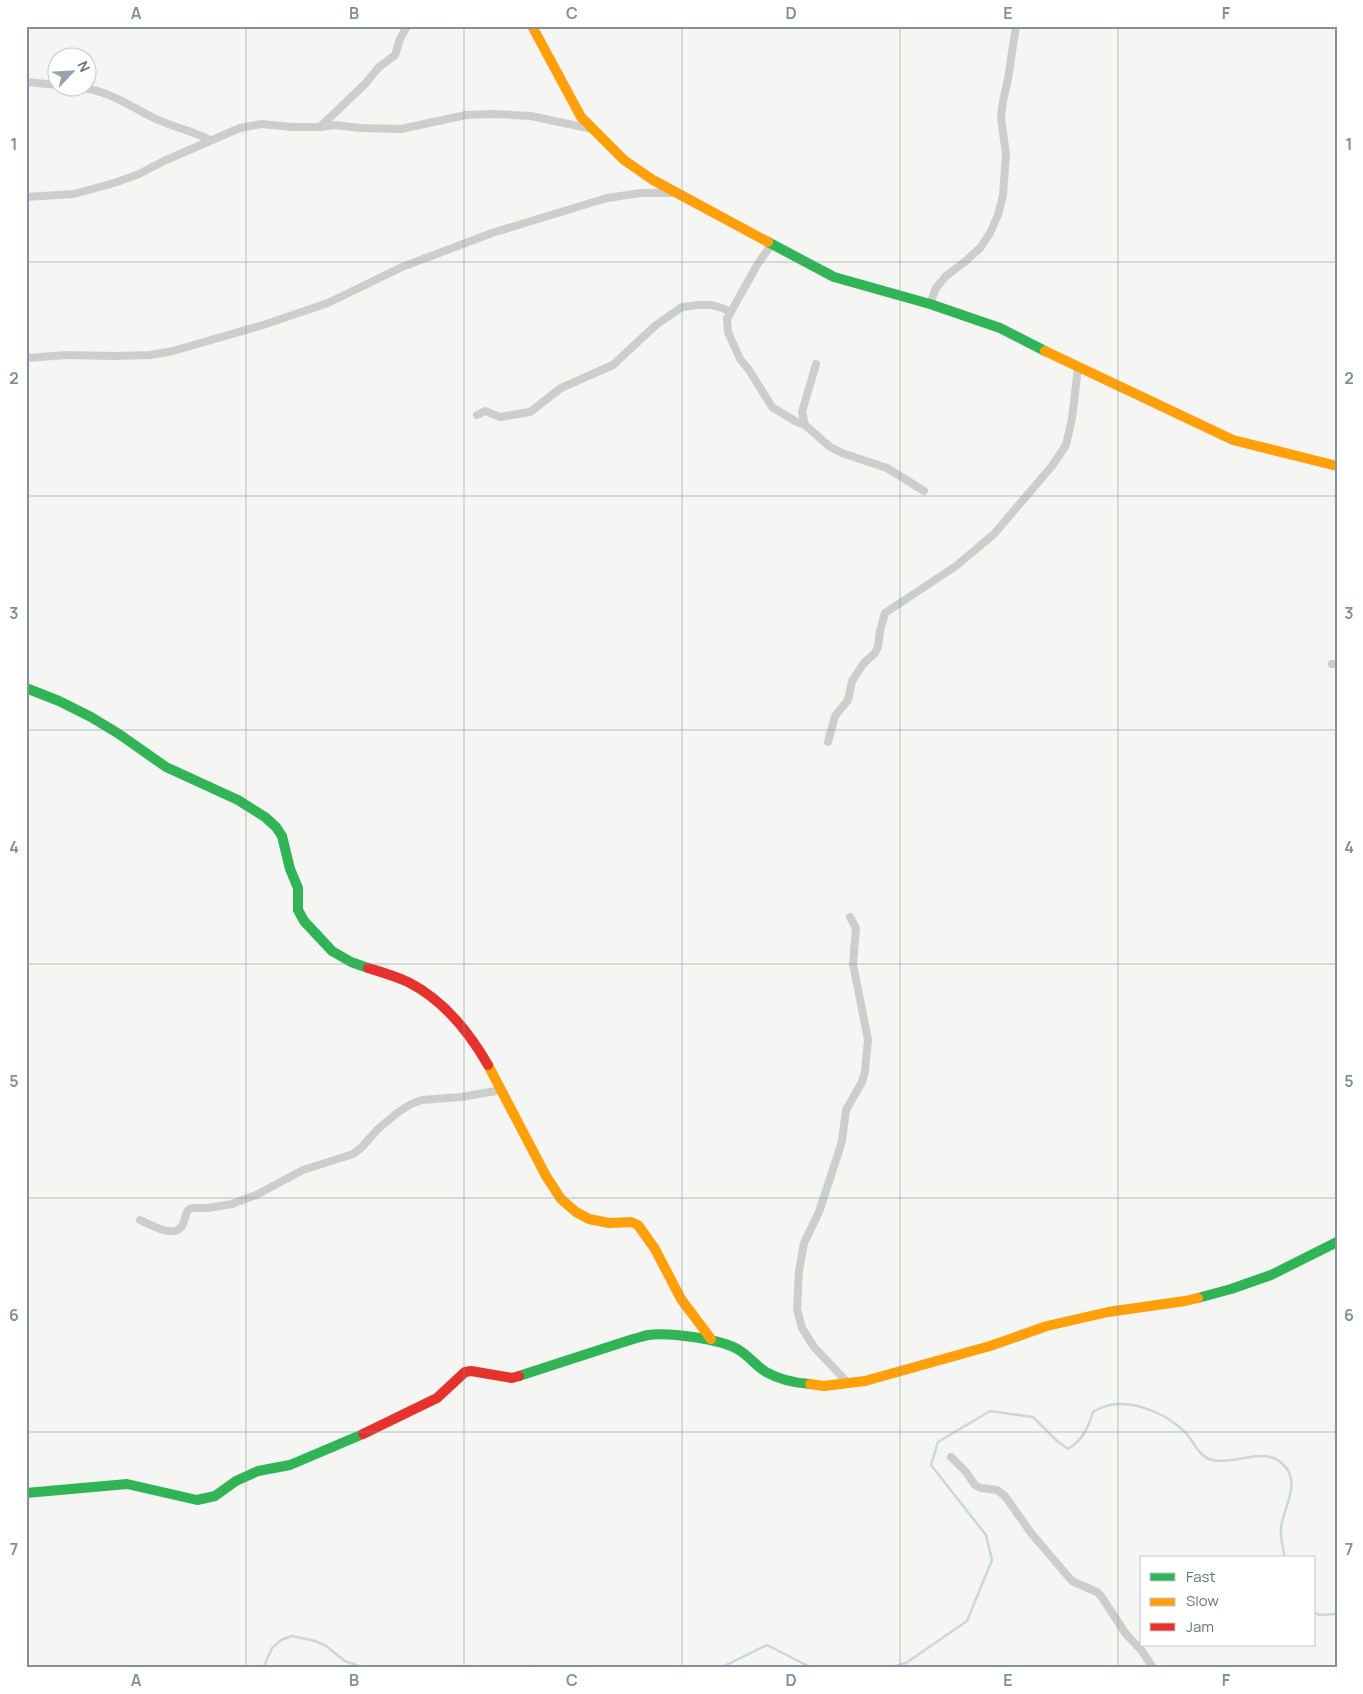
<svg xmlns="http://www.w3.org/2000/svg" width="1363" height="1694" viewBox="0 0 1363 1694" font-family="Manrope,sans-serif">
  <rect width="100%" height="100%" fill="#f5f5f3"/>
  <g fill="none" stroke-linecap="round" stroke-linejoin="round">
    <path stroke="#cdd6d8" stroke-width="2.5" d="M 1314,1612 L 1319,1615 L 1337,1614
      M 263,1668 L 272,1648 L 281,1640 L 292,1636 L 315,1641 L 326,1646 L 345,1661 L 364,1668
      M 528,1668 L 532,1666 L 557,1668
      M 720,1668 L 767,1645 L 812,1668
      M 889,1668 L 906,1663 L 967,1621 L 992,1560 L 986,1535 L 931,1465 L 938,1442 L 990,1411 L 1033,1417 L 1057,1441 L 1068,1449 C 1082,1441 1088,1428 1093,1412 C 1121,1393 1164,1411 1186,1433 C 1195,1443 1198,1456 1212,1460 C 1237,1466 1268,1442 1287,1469 C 1299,1487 1283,1509 1281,1528 C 1280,1537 1283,1548 1285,1558"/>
    <path stroke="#cccece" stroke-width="8" d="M 26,82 L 58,85
      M 80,88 C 109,90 131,107 156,119 C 173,127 193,131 210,140
      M 320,127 L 365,84 L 379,67 L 395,55 L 400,39 L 407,26
      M 26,197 L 74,194 L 114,183 L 139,174 L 166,160 L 240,128 L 261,124 L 293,127 L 320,127 L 335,125 L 360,128 L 401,129 L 466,115 L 494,114 L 531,116 L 592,129
      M 771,245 L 757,265 L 727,319 L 728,332 L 740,359 L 749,370 L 772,407 L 795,421 L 805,425 L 830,447 L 842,453 L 887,468 L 924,491
      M 930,304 L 936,288 L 946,276 L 967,260 L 980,248 L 990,233 L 998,215 L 1003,195 L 1006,155 L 1001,117 L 1003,101 L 1008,79 L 1016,26
      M 26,358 L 67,355 L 115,356 L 150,355 L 173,351 L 263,325 L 328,303 L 402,267 L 492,233 L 607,198 L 641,193 L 674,193
      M 477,415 L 485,411 L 500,417 L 530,412 L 561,388 L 613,365 L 656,325 L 682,307 L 698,305 L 711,305 L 722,308 L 730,312
      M 805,425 L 802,412 L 816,364
      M 1332,664 L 1337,664
      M 828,742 L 835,716 L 848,700 L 852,681 L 864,663 L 875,653 L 878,647 L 880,631 L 885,613 L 956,566 L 994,534 L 1052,466 L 1066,445 L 1072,418 L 1078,368
      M 140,1220 C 149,1224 174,1239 182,1226 C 185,1221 185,1215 188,1210 L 192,1208 L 208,1208 L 232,1204 L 256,1195 L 303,1170 L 353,1154 L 361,1148 L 378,1129 L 397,1113 L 411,1104 L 422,1100 L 461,1097 L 502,1090
      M 848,1383 L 814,1347 L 802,1328 L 797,1309 L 799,1271 L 804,1243 L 819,1212 L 838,1154 L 842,1141 L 846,1110 L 862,1082 L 865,1071 L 868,1040 L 853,964 L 856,928 L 850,917
      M 951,1457 L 966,1472 L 975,1485 L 981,1488 L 997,1490 L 1005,1496 L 1031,1533 L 1072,1581 L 1097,1592 L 1101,1596 L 1126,1634 L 1142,1651 L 1153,1668"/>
    <path stroke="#30b455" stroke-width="10" d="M 768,242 L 834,277 L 930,304 L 1000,328 L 1045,351
      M 26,688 L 59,701 L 91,717 L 119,734 L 166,767 L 238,800 L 265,817 L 276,827 L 282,836 L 290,869 L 298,888 L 298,910 L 304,921 L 332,951 L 351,962 L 368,968
      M 1198,1298 L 1231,1289 L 1271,1275 L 1337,1242
      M 519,1376 L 633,1339 C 638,1338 643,1336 648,1335 C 668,1332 722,1339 739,1350 C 749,1356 756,1366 766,1372 C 780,1380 795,1383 810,1384
      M 26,1493 L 127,1484 L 197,1500 L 215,1496 L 236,1481 L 258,1471 L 290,1465 L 363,1434"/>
    <path stroke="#ff9f0a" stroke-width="10" d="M 532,26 L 581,117 L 624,160 L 653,180 L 768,242
      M 1045,351 L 1233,440 L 1337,466
      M 488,1065 L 546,1176 L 561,1199 L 576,1212 L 589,1219 L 609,1223 L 631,1222 L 638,1225 L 655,1249 L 681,1299 L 711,1339
      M 810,1384 L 824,1386 L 865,1381 L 990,1346 L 1047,1326 L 1108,1312 L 1185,1301 L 1198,1298"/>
    <path stroke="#e5322d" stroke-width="10" d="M 368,968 C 381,972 395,976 408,982 C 442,999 469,1032 488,1065
      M 363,1434 L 437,1398 L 465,1372 L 471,1371 L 512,1378 L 519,1376"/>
  </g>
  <path fill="none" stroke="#82909b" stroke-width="1" stroke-opacity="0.55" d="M 246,26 L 246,1668M 464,26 L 464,1668M 682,26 L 682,1668M 900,26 L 900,1668M 1118,26 L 1118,1668M 26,262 L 1337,262M 26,496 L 1337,496M 26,730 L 1337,730M 26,964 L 1337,964M 26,1198 L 1337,1198M 26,1432 L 1337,1432"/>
  <rect width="1363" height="1694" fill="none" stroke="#ffffff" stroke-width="55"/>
  <rect x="1140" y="1556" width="175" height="90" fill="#ffffff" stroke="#c1c8ce"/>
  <rect x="1150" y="1573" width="25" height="8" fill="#30b455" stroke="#c1c8ce"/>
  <text x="1186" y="1582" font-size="15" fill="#637684">Fast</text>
  <rect x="1150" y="1598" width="25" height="8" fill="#ff9f0a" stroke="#c1c8ce"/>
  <text x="1186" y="1606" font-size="15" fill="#637684">Slow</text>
  <rect x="1150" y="1623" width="25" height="8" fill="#e5322d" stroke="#c1c8ce"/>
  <text x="1186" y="1632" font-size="15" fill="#637684">Jam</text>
  <g transform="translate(72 72) rotate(65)"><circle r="24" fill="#ffffff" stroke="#c1c8ce"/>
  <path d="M0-4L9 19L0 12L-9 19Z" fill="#96a2ab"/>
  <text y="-8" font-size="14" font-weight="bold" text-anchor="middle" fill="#637684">N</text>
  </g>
  <rect x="28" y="28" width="1308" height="1638" fill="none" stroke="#82909b" stroke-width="2"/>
  <g font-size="16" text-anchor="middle" font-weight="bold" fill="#82909b">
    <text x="136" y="19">A</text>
    <text x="354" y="19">B</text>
    <text x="572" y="19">C</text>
    <text x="791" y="19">D</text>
    <text x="1008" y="19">E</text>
    <text x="1226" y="19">F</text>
    <text x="14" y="150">1</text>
    <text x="1349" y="150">1</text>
    <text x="14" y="384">2</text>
    <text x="1349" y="384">2</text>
    <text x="14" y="619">3</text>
    <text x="1349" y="619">3</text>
    <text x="14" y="853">4</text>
    <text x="1349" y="853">4</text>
    <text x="14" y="1087">5</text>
    <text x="1349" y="1087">5</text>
    <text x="14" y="1321">6</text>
    <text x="1349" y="1321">6</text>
    <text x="14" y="1555">7</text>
    <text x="1349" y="1555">7</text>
    <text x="136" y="1686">A</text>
    <text x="354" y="1686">B</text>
    <text x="572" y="1686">C</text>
    <text x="791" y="1686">D</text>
    <text x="1008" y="1686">E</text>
    <text x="1226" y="1686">F</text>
  </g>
</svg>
